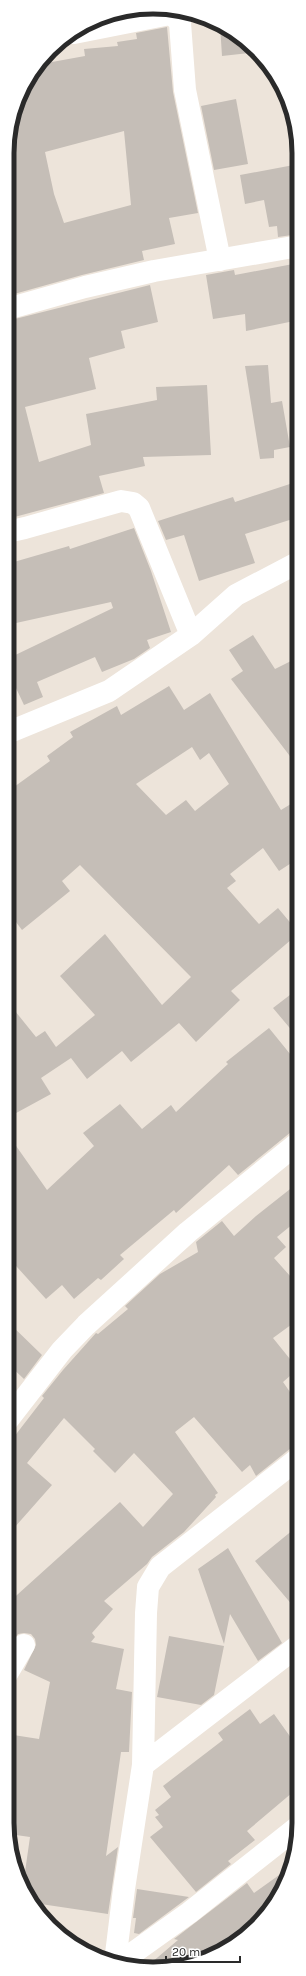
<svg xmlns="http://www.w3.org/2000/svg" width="306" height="1976" viewBox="0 0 306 1976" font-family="Karla,sans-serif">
  <rect width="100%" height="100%" fill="#ede4da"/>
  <path fill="#c5beb7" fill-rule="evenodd" d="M 220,25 L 256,50 L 258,52 L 222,56 Z
    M 167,27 L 173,92 L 198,213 L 169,218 L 175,244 L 142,251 L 144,260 L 82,275 L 7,296 L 7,143 L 22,88 L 41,64 L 85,56 L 84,49 L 118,46 L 117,42 L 137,39 L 136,33 ZM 124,131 L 131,205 L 64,223 L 54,194 L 45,152 Z
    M 236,99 L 248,164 L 214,170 L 201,106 Z
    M 299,164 L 299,234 L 278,237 L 277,226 L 269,227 L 264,200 L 245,204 L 240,175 Z
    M 293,264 L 299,298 L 299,320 L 246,331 L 245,314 L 213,319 L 206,275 L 234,270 L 235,275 Z
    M 150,285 L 158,322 L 121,331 L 125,348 L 89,358 L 96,389 L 25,407 L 39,462 L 91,445 L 86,414 L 157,400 L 156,387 L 207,385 L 211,455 L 143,457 L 145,466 L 99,476 L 104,493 L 7,519 L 7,321 Z
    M 268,365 L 271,403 L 282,401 L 290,447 L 274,450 L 274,458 L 260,459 L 245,366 Z
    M 299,481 L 299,517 L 245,534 L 255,563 L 199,581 L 184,535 L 166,540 L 158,521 L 233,497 L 235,502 Z
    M 134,528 L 151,571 L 171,632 L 147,640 L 150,648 L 134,659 L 102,672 L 95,657 L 37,682 L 43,697 L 24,705 L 7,669 L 7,659 L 113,608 L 111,602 L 7,625 L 7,564 L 69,546 L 70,549 Z
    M 253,635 L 275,669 L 291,661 L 299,677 L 299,768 L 231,679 L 243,671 L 229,650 Z
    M 169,686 L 184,710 L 210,693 L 281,810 L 299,799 L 299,858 L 279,871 L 263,848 L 230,874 L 236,881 L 227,888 L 259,924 L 278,908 L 299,933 L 231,991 L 240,1000 L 196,1042 L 179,1023 L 131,1062 L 122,1051 L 87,1079 L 71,1058 L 41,1078 L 51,1094 L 7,1118 L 7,1001 L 36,1037 L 45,1031 L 56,1047 L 95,1015 L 60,976 L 105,934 L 162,1005 L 191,977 L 80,865 L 62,881 L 70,891 L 22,930 L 7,910 L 7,792 L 50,761 L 47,756 L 73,737 L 70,732 L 117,706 L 121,715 ZM 192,747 L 200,760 L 209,753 L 229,784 L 195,811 L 186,800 L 166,815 L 136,784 Z
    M 299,988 L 299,1039 L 273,1008 Z
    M 269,1028 L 299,1065 L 299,1129 L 291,1132 L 238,1175 L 229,1165 L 176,1213 L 174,1210 L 120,1255 L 124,1259 L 101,1280 L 98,1278 L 74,1299 L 62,1285 L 46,1299 L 7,1256 L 7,1133 L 47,1190 L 94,1146 L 83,1133 L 120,1104 L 142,1129 L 171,1105 L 176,1112 L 228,1064 L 226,1062 Z
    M 299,1182 L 299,1219 L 277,1237 L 286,1247 L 274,1258 L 299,1286 L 299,1319 L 273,1338 L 298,1369 L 283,1382 L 299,1405 L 299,1446 L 291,1448 L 256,1476 L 250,1465 L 242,1472 L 194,1417 L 175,1432 L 218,1493 L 215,1495 L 216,1497 L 184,1532 L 152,1557 L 147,1564 L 104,1601 L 113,1609 L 92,1633 L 95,1637 L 91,1642 L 124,1649 L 116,1689 L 132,1692 L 129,1752 L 121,1752 L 106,1856 L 118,1847 L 108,1914 L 34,1903 L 23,1886 L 30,1837 L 9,1834 L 7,1823 L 7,1734 L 39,1739 L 50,1682 L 24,1670 L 36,1645 L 35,1639 L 31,1634 L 24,1633 L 18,1634 L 7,1649 L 7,1604 L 120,1502 L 143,1527 L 173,1494 L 134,1453 L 115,1473 L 93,1451 L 95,1449 L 64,1418 L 27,1463 L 52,1485 L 7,1536 L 7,1446 L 44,1398 L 42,1396 L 63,1370 L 96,1333 L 98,1334 L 128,1309 L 125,1306 L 160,1274 L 198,1252 L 196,1242 L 222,1221 L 234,1236 L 256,1216 Z
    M 7,1321 L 42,1355 L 24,1379 L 7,1363 Z
    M 299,1525 L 299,1613 L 255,1561 Z
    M 228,1548 L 282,1643 L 258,1661 L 230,1614 L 224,1644 L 198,1569 Z
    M 169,1636 L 224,1646 L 214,1695 L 201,1705 L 157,1697 Z
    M 250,1709 L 260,1724 L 274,1714 L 299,1749 L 299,1787 L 247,1831 L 255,1840 L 228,1861 L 231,1864 L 196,1892 L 150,1837 L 163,1827 L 155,1817 L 159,1815 L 155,1810 L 171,1797 L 163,1786 L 223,1740 L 218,1733 Z
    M 289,1868 L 284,1888 L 249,1933 L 200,1961 L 144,1969 L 178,1940 L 174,1939 L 247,1883 L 254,1893 Z
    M 137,1889 L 189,1897 L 139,1934 L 134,1933 L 136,1918 L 133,1918 Z"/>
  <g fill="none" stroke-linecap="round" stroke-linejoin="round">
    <path stroke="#fff" stroke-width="22" d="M 74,33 L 170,14 L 176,18 L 180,23 L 185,90 L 220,260
      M 7,309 L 85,287 L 154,271 L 299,246
      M 7,532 L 25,528 L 121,501 L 133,503 L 139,508 L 191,635
      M 7,733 L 109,691 L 191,635 L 236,595 L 299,562
      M 7,1421 L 62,1350 L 86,1325 L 188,1232 L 299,1142
      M 7,1674 L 24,1645
      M 143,1765 L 299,1645
      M 115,1962 L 124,1889 L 143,1765 L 146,1613 L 148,1587 L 160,1567 L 299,1458
      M 119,1963 L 189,1913 L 299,1826"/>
  </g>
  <path d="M0 0H306V1976H0ZM153 14H153A139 139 0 0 1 292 153V1823A139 139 0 0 1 153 1962H153A139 139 0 0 1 14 1823V153A139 139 0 0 1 153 14Z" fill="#fff" fill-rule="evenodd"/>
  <path fill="none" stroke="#2a2a2a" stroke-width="5" d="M153 14H153A139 139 0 0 1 292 153V1823A139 139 0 0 1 153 1962H153A139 139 0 0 1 14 1823V153A139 139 0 0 1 153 14Z"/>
  <path d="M166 1956v6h74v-6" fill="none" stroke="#2a2a2a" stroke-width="2"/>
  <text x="172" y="1956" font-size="12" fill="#2a2a2a" stroke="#ffffff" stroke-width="3" paint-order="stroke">20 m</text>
</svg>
